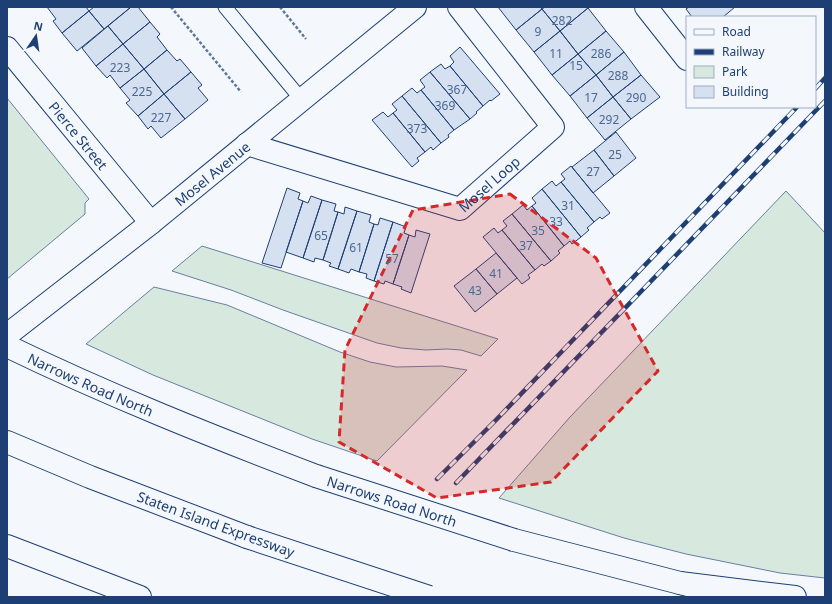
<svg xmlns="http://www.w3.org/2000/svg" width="832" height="604" viewBox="0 0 832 604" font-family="'Noto Sans',sans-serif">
  <rect width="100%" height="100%" fill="#f4f7fb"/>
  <path fill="#d7e8df" stroke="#687fa3" d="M 7,98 L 89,199 L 85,203 L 85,214 L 7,279 Z
    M 786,191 L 825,233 L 825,578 L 780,573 L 686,554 L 624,538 L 499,498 L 570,417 Z
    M 202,246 L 498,339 L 481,356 L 461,350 L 447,349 L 426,350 L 401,348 L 377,343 L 283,310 L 231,290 L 172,271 Z
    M 154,287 L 227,305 L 340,352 L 370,362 L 396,367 L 442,366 L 467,370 L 377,461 L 312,439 L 153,375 L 86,344 Z"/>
  <path fill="#d5e0f0" stroke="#1d3f73" d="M 47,7 L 86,7 L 89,11 L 62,33 L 53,21 L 56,19 Z
    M 94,7 L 131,7 L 104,29 L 89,11 Z
    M 131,7 L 138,7 L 150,22 L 123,44 L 108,26 Z
    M 498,7 L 540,7 L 542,9 L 516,30 Z
    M 545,7 L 587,7 L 588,8 L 560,31 L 542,9 Z
    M 689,7 L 735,7 L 723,17 L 692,17 L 686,9 Z
    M 588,8 L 606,31 L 578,54 L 560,31 Z
    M 542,9 L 560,31 L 534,52 L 516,30 Z
    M 89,11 L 104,29 L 77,51 L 62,33 Z
    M 150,22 L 160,34 L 157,37 L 167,50 L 144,69 L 123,44 Z
    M 108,26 L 123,44 L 96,66 L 82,48 Z
    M 560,31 L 578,54 L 552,75 L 534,52 Z
    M 606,31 L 624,52 L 596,75 L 578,54 Z
    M 123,44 L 144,69 L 120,88 L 110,75 L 107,78 L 96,66 Z
    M 460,47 L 500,94 L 491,101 L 490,100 L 483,106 L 450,66 L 454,62 L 450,56 Z
    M 167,50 L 177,61 L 180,59 L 191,72 L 164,94 L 144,69 Z
    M 624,52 L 641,75 L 613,97 L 596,75 Z
    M 578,54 L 596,75 L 570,96 L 552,75 Z
    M 441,64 L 445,69 L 450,66 L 483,106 L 476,112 L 477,113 L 470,119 L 430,72 Z
    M 144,69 L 164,94 L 138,116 L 126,103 L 130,100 L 120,88 Z
    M 191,72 L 202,85 L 198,88 L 208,100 L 185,119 L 164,94 Z
    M 430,72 L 470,119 L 454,130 L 421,90 L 425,87 L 420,80 Z
    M 596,75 L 613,97 L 587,118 L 570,96 Z
    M 641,75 L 660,97 L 631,119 L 613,97 Z
    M 412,88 L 417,93 L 421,90 L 454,130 L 448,135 L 449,137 L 441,143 L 402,96 Z
    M 164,94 L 185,119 L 161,138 L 151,126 L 148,129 L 138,116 Z
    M 402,96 L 441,143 L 433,150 L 431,147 L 425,152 L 393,113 L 397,110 L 392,104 Z
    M 613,97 L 631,119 L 605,140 L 587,118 Z
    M 383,112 L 388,117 L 393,113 L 425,152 L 417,158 L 419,161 L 412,167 L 372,120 Z
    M 616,132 L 636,158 L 614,176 L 594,150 Z
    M 594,150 L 614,176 L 593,193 L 572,167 Z
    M 571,166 L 610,213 L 602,219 L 600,217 L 594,222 L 561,182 L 565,179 L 561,174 Z
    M 552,181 L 556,186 L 561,182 L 594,222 L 587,228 L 589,230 L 581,237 L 542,189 Z
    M 287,188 L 300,193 L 298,199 L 303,201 L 281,268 L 262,263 Z
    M 542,189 L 581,237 L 572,244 L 570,241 L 564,246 L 532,206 L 536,203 L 532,198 Z
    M 311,196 L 322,200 L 303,258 L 286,252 L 303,201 L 308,203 Z
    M 322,200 L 336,204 L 334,211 L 338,212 L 323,260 L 315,258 L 314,262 L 303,258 Z
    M 523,205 L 527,210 L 532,206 L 564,246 L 558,251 L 560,253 L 551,261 L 512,214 Z
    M 345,207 L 357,211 L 338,269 L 329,266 L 331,263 L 323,260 L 338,212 L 344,214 Z
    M 357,211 L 371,215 L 369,222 L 374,224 L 359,272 L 351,269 L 349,273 L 338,269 Z
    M 512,214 L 551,261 L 544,266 L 542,264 L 535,270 L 502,230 L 507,226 L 503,221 Z
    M 380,218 L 393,222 L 374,281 L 366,278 L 367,274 L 359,272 L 374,224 L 378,225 Z
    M 393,222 L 406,227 L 404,233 L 409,235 L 393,284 L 385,281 L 384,284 L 374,281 Z
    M 494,228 L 498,233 L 502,230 L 535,270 L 528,275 L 530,278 L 522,284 L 483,237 Z
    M 416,230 L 430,234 L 411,293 L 401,289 L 402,287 L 393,284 L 409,235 L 415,237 Z
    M 496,253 L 517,278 L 497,294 L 476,269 Z
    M 476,269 L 497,294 L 475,312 L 454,286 Z"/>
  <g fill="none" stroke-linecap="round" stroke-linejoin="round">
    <defs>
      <path id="lane" d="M 225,7 L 301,99"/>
      <g id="street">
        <path d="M 646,7 L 687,59"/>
        <path id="s1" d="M 7,48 L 151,223"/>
        <path id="s2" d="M 247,144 L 460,209 L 553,127 L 459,7"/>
      </g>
      <g id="secondary">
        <path id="s3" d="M 7,335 L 151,223 L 415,7"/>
      </g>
      <g id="primary">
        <path id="s4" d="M 7,346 C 108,395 211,436 316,476"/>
        <path d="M 514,540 L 680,583 L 795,597"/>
      </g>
      <path id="highway" d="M 7,442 L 90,477 L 247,537
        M 7,546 L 140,597
        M 680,583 L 732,597"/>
    </defs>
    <use href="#lane" stroke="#1d3f73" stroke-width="15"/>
    <use href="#street" stroke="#1d3f73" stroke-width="24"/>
    <use href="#secondary" stroke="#1d3f73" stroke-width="24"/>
    <use href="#primary" stroke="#1d3f73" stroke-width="24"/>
    <use href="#highway" stroke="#1d3f73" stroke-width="24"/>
    <path stroke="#5e769c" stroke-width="2.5" stroke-dasharray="3 2" stroke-linecap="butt" d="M 171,7 L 241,92
      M 280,7 L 306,39"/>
    <use href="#lane" stroke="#f4f7fb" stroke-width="13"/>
    <use href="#street" stroke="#f4f7fb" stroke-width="22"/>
    <use href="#secondary" stroke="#f4f7fb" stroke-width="22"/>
    <use href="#primary" stroke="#f4f7fb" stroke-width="22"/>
    <use href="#highway" stroke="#f4f7fb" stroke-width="22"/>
    <defs>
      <path id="rail" d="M 815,89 L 825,78
        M 437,479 L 495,421 L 797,107
        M 456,483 L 825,101"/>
    </defs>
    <use href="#rail" stroke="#1d3f73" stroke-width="4.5"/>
    <use href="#rail" stroke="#f4f7fb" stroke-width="3" stroke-dasharray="9" stroke-linecap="butt"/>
    <defs>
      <g id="primary-bridge">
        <path id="s5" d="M 316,476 L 514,540"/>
      </g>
      <path id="highway-bridge" d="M 247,537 L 429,597"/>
    </defs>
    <use href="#primary-bridge" stroke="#1d3f73" stroke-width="24" stroke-linecap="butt"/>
    <use href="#highway-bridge" stroke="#1d3f73" stroke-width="24" stroke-linecap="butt"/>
    <use href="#primary-bridge" stroke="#f4f7fb" stroke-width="22"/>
    <use href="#highway-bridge" stroke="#f4f7fb" stroke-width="22"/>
  </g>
  <path fill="#d62828" fill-opacity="0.2" stroke="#d62828" stroke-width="3" stroke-dasharray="8 5" stroke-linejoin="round" d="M 510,194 L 596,258 L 658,371 L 551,482 L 437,498 L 339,442 L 345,350 L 413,210 Z"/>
  <g text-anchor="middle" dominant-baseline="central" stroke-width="3" stroke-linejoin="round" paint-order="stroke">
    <g font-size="12" fill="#4b6792">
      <text x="562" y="20">282</text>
      <text x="538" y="31">9</text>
      <text x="556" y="53">11</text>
      <text x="601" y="53">286</text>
      <text x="576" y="65">15</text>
      <text x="120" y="67">223</text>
      <text x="618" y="75">288</text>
      <text x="457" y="89">367</text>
      <text x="142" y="91">225</text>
      <text x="591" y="97">17</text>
      <text x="636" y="97">290</text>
      <text x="445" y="105">369</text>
      <text x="161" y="117">227</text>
      <text x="609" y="119">292</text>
      <text x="417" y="128">373</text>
      <text x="615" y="154">25</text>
      <text x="593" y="171">27</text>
      <text x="568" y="205">31</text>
      <text x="556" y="221">33</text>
      <text x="538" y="230">35</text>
      <text x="321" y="235">65</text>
      <text x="526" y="245">37</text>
      <text x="356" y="247">61</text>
      <text x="392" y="258">57</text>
      <text x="496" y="273">41</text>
      <text x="475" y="290">43</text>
    </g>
    <g font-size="14" fill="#1d3f73" stroke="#f4f7fb">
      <text stroke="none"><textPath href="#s1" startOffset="113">Pierce Street</textPath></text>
      <text stroke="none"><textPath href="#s3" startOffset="261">Mosel Avenue</textPath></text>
      <text stroke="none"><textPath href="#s2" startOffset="261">Mosel Loop</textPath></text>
      <text stroke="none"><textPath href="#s4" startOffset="92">Narrows Road North</textPath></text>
      <text stroke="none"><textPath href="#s5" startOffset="80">Narrows Road North</textPath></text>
      <text transform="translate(216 524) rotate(20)">Staten Island Expressway</text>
    </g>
  </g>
  <rect width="832" height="604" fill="none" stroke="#1d3f73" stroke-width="16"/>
  <rect x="686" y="16" width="130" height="92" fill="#f4f7fb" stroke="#9eadc5"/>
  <rect x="694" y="29" width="20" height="6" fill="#f4f7fb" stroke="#9eadc5"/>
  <text x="722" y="36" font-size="12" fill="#1d3f73">Road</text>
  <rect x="694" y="49" width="20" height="6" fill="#1d3f73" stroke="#9eadc5"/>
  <text x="722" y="56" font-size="12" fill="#1d3f73">Railway</text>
  <rect x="694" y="66" width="20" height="12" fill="#d7e8df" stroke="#9eadc5"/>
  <text x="722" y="76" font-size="12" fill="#1d3f73">Park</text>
  <rect x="694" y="86" width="20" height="12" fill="#d5e0f0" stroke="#9eadc5"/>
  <text x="722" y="96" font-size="12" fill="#1d3f73">Building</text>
  <g transform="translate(36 36) rotate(13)" stroke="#f4f7fb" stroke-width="3" paint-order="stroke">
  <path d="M0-3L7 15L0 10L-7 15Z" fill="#1d3f73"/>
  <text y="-6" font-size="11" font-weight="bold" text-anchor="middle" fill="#1d3f73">N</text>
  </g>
</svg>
